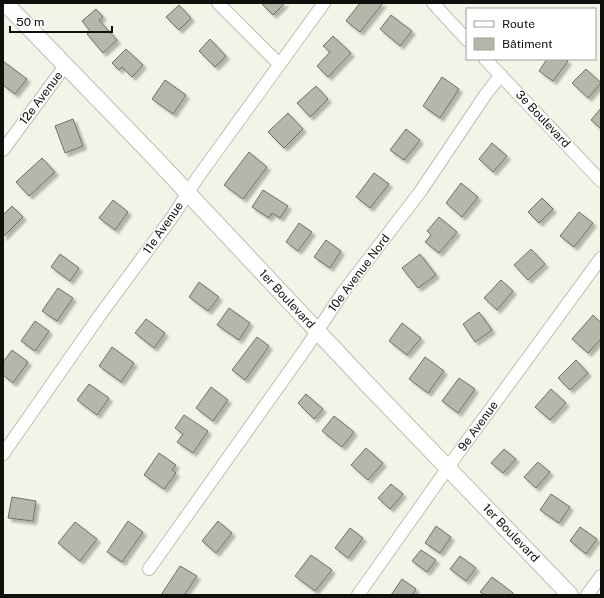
<svg xmlns="http://www.w3.org/2000/svg" width="604" height="598" viewBox="0 0 604 598" font-family="'Public Sans',sans-serif">
  <defs>
    <filter id="shadow"><feDropShadow dx="3.5" dy="3.5" stdDeviation="1" flood-color="#0004"/></filter>
  </defs>
  <rect width="100%" height="100%" fill="#f0f5e7"/>
  <path fill="#b4b8ab" stroke="#6e7266" filter="url(#shadow)" d="M 261,3 L 285,3 L 273,15 Z
    M 360,3 L 383,3 L 360,32 L 346,21 Z
    M 179,5 L 191,18 L 179,30 L 166,17 Z
    M 96,9 L 103,17 L 99,20 L 117,40 L 103,53 L 87,34 L 90,31 L 82,21 Z
    M 391,15 L 412,31 L 400,46 L 380,29 Z
    M 333,36 L 351,53 L 328,77 L 317,66 L 330,52 L 323,46 Z
    M 210,39 L 226,56 L 215,67 L 199,51 Z
    M 126,49 L 143,65 L 132,77 L 122,67 L 119,70 L 112,63 Z
    M 547,59 L 565,59 L 568,61 L 553,81 L 539,71 Z
    M 3,61 L 27,79 L 15,94 L 3,85 Z
    M 586,69 L 601,83 L 588,98 L 572,83 Z
    M 442,77 L 459,89 L 440,118 L 423,106 Z
    M 165,80 L 186,95 L 173,114 L 152,99 Z
    M 316,86 L 328,99 L 310,117 L 297,103 Z
    M 601,108 L 601,129 L 591,120 Z
    M 288,113 L 303,129 L 284,148 L 268,132 Z
    M 73,119 L 83,146 L 65,153 L 55,126 Z
    M 406,129 L 420,140 L 404,160 L 390,150 Z
    M 492,143 L 507,156 L 493,172 L 479,159 Z
    M 249,152 L 267,167 L 243,199 L 224,185 Z
    M 42,158 L 55,172 L 29,196 L 16,182 Z
    M 374,173 L 389,184 L 370,208 L 356,197 Z
    M 461,183 L 478,197 L 462,217 L 446,203 Z
    M 263,190 L 288,206 L 280,218 L 272,213 L 269,218 L 252,207 Z
    M 542,198 L 553,209 L 539,223 L 528,212 Z
    M 113,200 L 128,212 L 115,230 L 99,218 Z
    M 12,206 L 23,217 L 3,237 L 3,215 Z
    M 579,212 L 593,223 L 574,247 L 560,236 Z
    M 439,217 L 457,232 L 439,253 L 425,242 L 431,235 L 427,231 Z
    M 299,223 L 312,232 L 298,251 L 286,242 Z
    M 326,240 L 341,251 L 330,268 L 314,257 Z
    M 531,249 L 545,264 L 528,280 L 514,265 Z
    M 60,254 L 79,268 L 70,281 L 51,267 Z
    M 420,254 L 436,275 L 418,288 L 402,268 Z
    M 501,280 L 513,291 L 497,310 L 484,298 Z
    M 199,282 L 219,297 L 208,311 L 189,297 Z
    M 58,288 L 73,298 L 57,321 L 42,311 Z
    M 229,308 L 250,323 L 239,340 L 217,325 Z
    M 479,312 L 492,330 L 475,342 L 463,324 Z
    M 593,315 L 601,323 L 601,339 L 588,353 L 572,339 Z
    M 146,319 L 165,333 L 154,348 L 135,333 Z
    M 35,321 L 49,331 L 35,351 L 21,341 Z
    M 402,323 L 421,338 L 407,355 L 389,341 Z
    M 257,337 L 269,346 L 245,380 L 232,370 Z
    M 112,347 L 134,363 L 121,382 L 99,366 Z
    M 12,350 L 28,362 L 13,383 L 3,375 L 3,362 Z
    M 425,357 L 444,371 L 428,393 L 409,379 Z
    M 576,360 L 588,373 L 570,390 L 558,378 Z
    M 459,378 L 475,389 L 458,413 L 442,401 Z
    M 89,384 L 109,398 L 97,415 L 77,400 Z
    M 211,387 L 228,400 L 213,421 L 196,408 Z
    M 551,389 L 566,403 L 550,420 L 535,407 Z
    M 306,394 L 323,409 L 314,419 L 298,403 Z
    M 184,415 L 208,431 L 193,453 L 177,442 L 183,434 L 175,428 Z
    M 334,416 L 354,432 L 342,447 L 322,431 Z
    M 366,448 L 383,463 L 368,480 L 351,465 Z
    M 504,449 L 516,459 L 503,473 L 491,463 Z
    M 159,453 L 176,465 L 172,470 L 176,473 L 164,489 L 144,475 Z
    M 538,462 L 550,472 L 536,488 L 524,477 Z
    M 391,484 L 403,494 L 390,509 L 378,498 Z
    M 551,494 L 570,507 L 559,523 L 540,510 Z
    M 12,497 L 36,501 L 33,521 L 8,518 Z
    M 128,521 L 143,532 L 122,562 L 107,552 Z
    M 218,521 L 232,533 L 216,553 L 202,541 Z
    M 75,522 L 97,539 L 80,561 L 58,543 Z
    M 436,526 L 451,537 L 440,553 L 425,543 Z
    M 580,527 L 597,539 L 586,554 L 570,541 Z
    M 350,528 L 363,538 L 348,558 L 335,548 Z
    M 421,550 L 436,560 L 427,572 L 412,561 Z
    M 311,555 L 332,570 L 315,591 L 295,576 Z
    M 460,556 L 476,568 L 466,581 L 450,569 Z
    M 180,566 L 197,576 L 184,595 L 161,595 Z
    M 492,577 L 513,593 L 512,595 L 485,595 L 480,592 Z
    M 402,579 L 416,589 L 412,595 L 391,595 Z"/>
  <g fill="none" stroke-linecap="round" stroke-linejoin="round">
    <defs>
      <path id="minor" d="M 218,3 L 279,64
        M 433,3 L 467,40
        M 485,59 L 601,181
        M 3,150 L 65,66
        M 3,454 L 100,315 L 173,216 L 198,177 L 324,3
        M 149,569 L 306,348 L 344,291 L 420,192 L 486,94 L 501,75
        M 358,595 L 459,452 L 601,258
        M 587,595 L 601,576"/>
      <path id="tertiary" d="M 5,3 L 154,157 L 366,383 L 570,595"/>
    </defs>
    <use href="#minor" stroke="#bdc1b4" stroke-width="14"/>
    <use href="#tertiary" stroke="#bdc1b4" stroke-width="18"/>
    <use href="#minor" stroke="#fff" stroke-width="12"/>
    <use href="#tertiary" stroke="#fff" stroke-width="16"/>
  </g>
  <g text-anchor="middle" dominant-baseline="central" stroke-width="3" stroke-linejoin="round" paint-order="stroke">
    <g font-size="12" fill="#0e100b" stroke="#fff">
      <text transform="translate(41 98) rotate(-53)">12e Avenue</text>
      <text transform="translate(543 119) rotate(47)">3e Boulevard</text>
      <text transform="translate(163 228) rotate(-55)">11e Avenue</text>
      <text transform="translate(359 273) rotate(-53)">10e Avenue Nord</text>
      <text transform="translate(287 299) rotate(47)">1er Boulevard</text>
      <text transform="translate(478 426) rotate(-54)">9e Avenue</text>
      <text transform="translate(511 533) rotate(46)">1er Boulevard</text>
    </g>
  </g>
  <rect width="604" height="598" fill="none" stroke="#0e100b" stroke-width="8"/>
  <rect x="466" y="8" width="130" height="52" fill="#ffffff" stroke="#9f9f9d"/>
  <rect x="474" y="21" width="20" height="6" fill="#ffffff" stroke="#9f9f9d"/>
  <text x="502" y="28" font-size="12" fill="#0e100b">Route</text>
  <rect x="474" y="38" width="20" height="12" fill="#b4b8ab" stroke="#9f9f9d"/>
  <text x="502" y="48" font-size="12" fill="#0e100b">Bâtiment</text>
  <path d="M10 26v6h102v-6" fill="none" stroke="#0e100b" stroke-width="2"/>
  <text x="16" y="26" font-size="12" fill="#0e100b" stroke="#ffffff" stroke-width="3" paint-order="stroke">50 m</text>
</svg>
